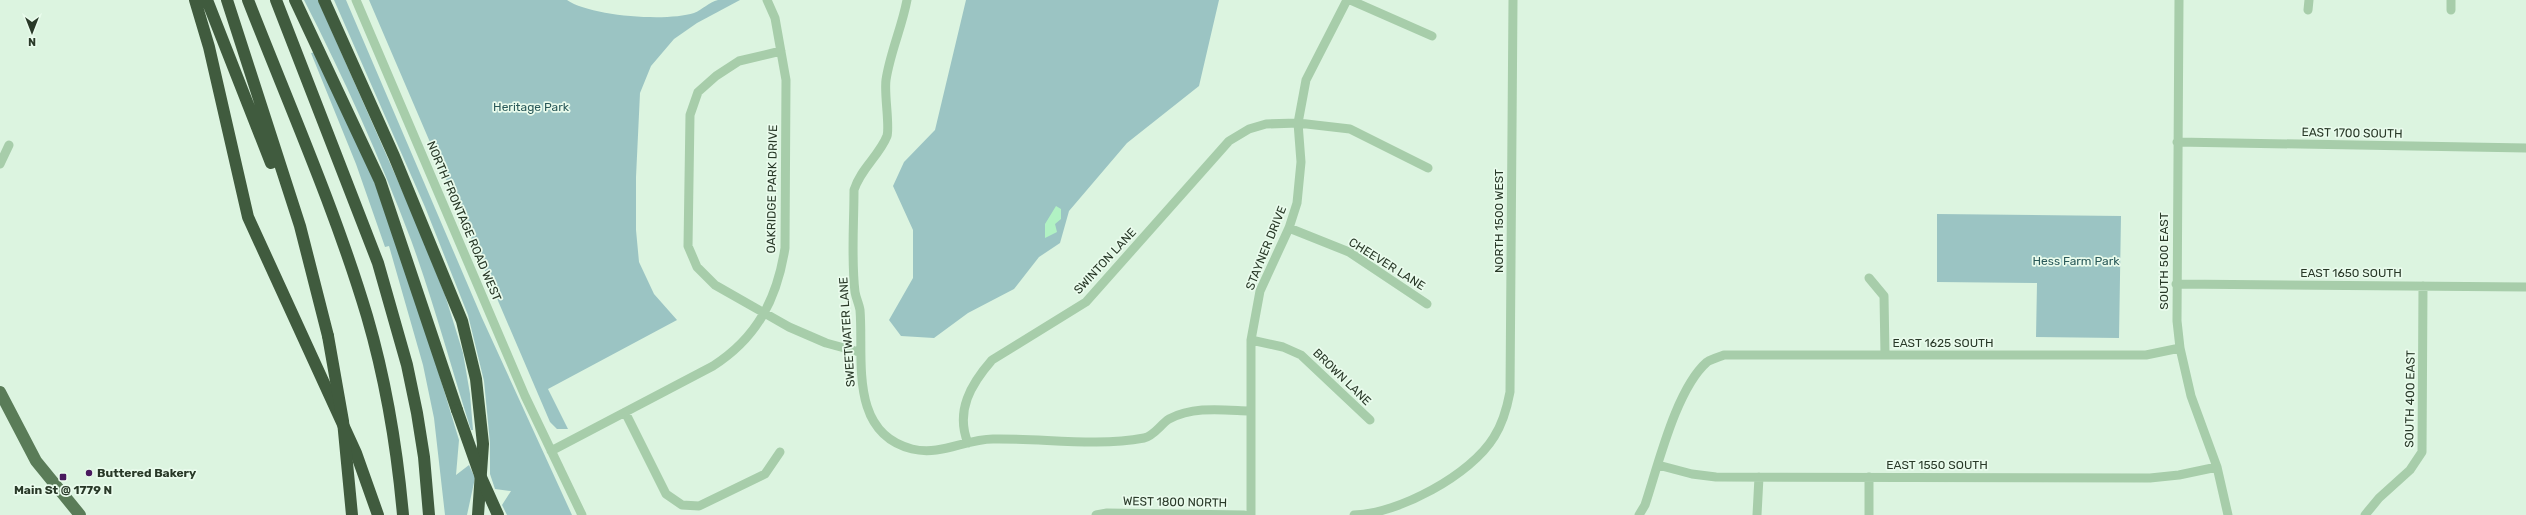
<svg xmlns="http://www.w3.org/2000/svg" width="2526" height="515" viewBox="0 0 2526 515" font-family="Rubik,sans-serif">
  <rect width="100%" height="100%" fill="#dcf4e0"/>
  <path fill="#9bc4c3" d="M 304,0 L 318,0 L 412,213 L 445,295 L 463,353 L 470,394 L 473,430 L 471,430 C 451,367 434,303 411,240 C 380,158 344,78 304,0 Z
    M 334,0 L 346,0 L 482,318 L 572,515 L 507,515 L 502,505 L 511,491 L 495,489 L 490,474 L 490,443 L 484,381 L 468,315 L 425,207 Z
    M 369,0 L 567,0 C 590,16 666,22 694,13 C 702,10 709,2 718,0 C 725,0 733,0 740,0 L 697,23 L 674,39 L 651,66 L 640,93 L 636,177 L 636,230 L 639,262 L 654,294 L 677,320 L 548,389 L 568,429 L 557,429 L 550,422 Z
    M 966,0 L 1219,0 L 1199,86 L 1127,143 L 1069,211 L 1060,243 L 1039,257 L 1014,289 L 968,313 L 934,338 L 901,336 L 889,320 L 913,278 L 913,230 L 893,186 L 904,162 L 935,130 Z
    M 316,52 L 374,181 L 423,321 L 459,440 L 456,475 L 469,465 L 475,478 L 467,515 L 445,515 L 434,418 L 423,365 L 389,246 L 385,247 L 356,164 L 311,53 Z
    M 1937,214 L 2121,216 L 2119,338 L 2036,337 L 2037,283 L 1937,282 Z"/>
  <path fill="#b1f2c3" d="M 1056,206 L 1061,209 L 1061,219 L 1055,224 L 1057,232 L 1045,238 L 1045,224 Z"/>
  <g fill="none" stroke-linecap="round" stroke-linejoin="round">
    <path stroke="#a7cdaa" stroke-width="9" d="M 356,0 L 525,396 L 582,515
      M 907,0 C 902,27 890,53 886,80 C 884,94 890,126 887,136 C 879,156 861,168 854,190 C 854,224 851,259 855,292 C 856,298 859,304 860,310 C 864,357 848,433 912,449 C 941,456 965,439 993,439 C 1043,438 1095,447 1144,438 C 1154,436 1161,424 1169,419 C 1194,406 1222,410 1250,411
      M 1350,0 L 1432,36
      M 2179,0 L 2177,321 L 2180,348 L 2191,396 L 2217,467 L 2228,515
      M 2308,10 L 2309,0
      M 2451,10 L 2451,0
      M 781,51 L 739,61 L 716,76 L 698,92 L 690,115 L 688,246 L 697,267 L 715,285 L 789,327 L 826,343 L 859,352
      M 2177,142 L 2526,148
      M 0,164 L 9,145
      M 1289,228 L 1349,252 L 1427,304
      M 1869,278 L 1884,296 L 1885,355
      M 2176,284 L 2526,287
      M 1251,340 L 1283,347 L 1301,355 L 1370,420
      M 625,412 L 666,494 L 682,505 L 699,506 L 765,474 L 780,452
      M 968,443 C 955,411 971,384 992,360 L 1086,302 L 1229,141 L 1249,129 L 1266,124 L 1298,123 L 1350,129 L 1428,168
      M 551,451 L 713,366 C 757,338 777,299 785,248 L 786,80 L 775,18 L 767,0
      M 1658,465 L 1692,474 L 1716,477 L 2150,478 L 2179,475 L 2217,467
      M 1869,477 L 1869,515
      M 1096,515 L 1107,513 L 1244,515
      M 1251,515 L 1251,340 L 1260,291 L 1289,228 L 1297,203 L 1301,162 L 1298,123 L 1306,80 L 1347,0
      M 1354,515 C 1398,514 1471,475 1494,437 C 1503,423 1507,408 1510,392 L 1513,0
      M 1639,515 L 1645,505 C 1658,466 1676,389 1707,362 C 1712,359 1719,357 1724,355 L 2146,355 L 2180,348
      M 1757,515 L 1759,477
      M 2365,515 L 2379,498 L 2410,470 L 2422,452 L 2423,286"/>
    <path stroke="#5a7c58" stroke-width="12" d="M 0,392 L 36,461 L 80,515"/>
    <path stroke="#405b3e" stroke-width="12" d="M 195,0 L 209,47 L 248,217 L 356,453 L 378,515
      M 207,0 L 271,163
      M 227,0 L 300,226 L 328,336
      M 248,0 C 289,105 335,209 367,316 C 386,381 397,448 403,515
      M 276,0 L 378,263 L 407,365 L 417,413 L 424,457 L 429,515
      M 295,0 L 380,181 L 457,410
      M 324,0 L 394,156 L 462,321 L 476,379 L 483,444 L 478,515"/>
    <path stroke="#405b3e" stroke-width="12" d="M 328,336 L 343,421 L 352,515
      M 457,410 L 480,475 L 498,515"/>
  </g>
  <g fill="#491a5e" stroke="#e9fbec" stroke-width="1.5">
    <circle cx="89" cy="473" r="4"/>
    <rect x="59" y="473" width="8" height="8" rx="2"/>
  </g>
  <g text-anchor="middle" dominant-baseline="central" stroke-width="3.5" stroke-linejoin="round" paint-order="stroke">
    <g font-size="12" fill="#2a5959" stroke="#e9fbec">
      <text x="531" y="107">Heritage Park</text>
      <text x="2076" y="261">Hess Farm Park</text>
    </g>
    <g font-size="12" fill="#293928" stroke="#e9fbec">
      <text transform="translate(2352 133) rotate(1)">EAST 1700 SOUTH</text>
      <text transform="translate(772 189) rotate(-89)">OAKRIDGE PARK DRIVE</text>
      <text transform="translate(464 221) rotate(67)">NORTH FRONTAGE ROAD WEST</text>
      <text transform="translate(1499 221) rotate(-90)">NORTH 1500 WEST</text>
      <text transform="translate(1266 248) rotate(-68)">STAYNER DRIVE</text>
      <text transform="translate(1105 261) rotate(-47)">SWINTON LANE</text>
      <text transform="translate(2164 261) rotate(-90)">SOUTH 500 EAST</text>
      <text transform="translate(1387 264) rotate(32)">CHEEVER LANE</text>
      <text x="2351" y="273">EAST 1650 SOUTH</text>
      <text transform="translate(847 332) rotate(-94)">SWEETWATER LANE</text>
      <text x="1943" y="343">EAST 1625 SOUTH</text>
      <text transform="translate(1342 377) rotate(44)">BROWN LANE</text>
      <text transform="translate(2410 399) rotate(-89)">SOUTH 400 EAST</text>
      <text x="1937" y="465">EAST 1550 SOUTH</text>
      <text transform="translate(1175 502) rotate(1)">WEST 1800 NORTH</text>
    </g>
    <g font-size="12" font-weight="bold" fill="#293928" stroke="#e9fbec" text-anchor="start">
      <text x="97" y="473">Buttered Bakery</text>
      <text x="63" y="490" text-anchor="middle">Main St @ 1779 N</text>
    </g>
  </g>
  <g transform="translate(32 32) rotate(180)" stroke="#e9fbec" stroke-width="3" paint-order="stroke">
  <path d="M0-3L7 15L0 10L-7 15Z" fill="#293928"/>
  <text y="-6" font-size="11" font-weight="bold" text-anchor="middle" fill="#293928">N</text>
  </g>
</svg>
